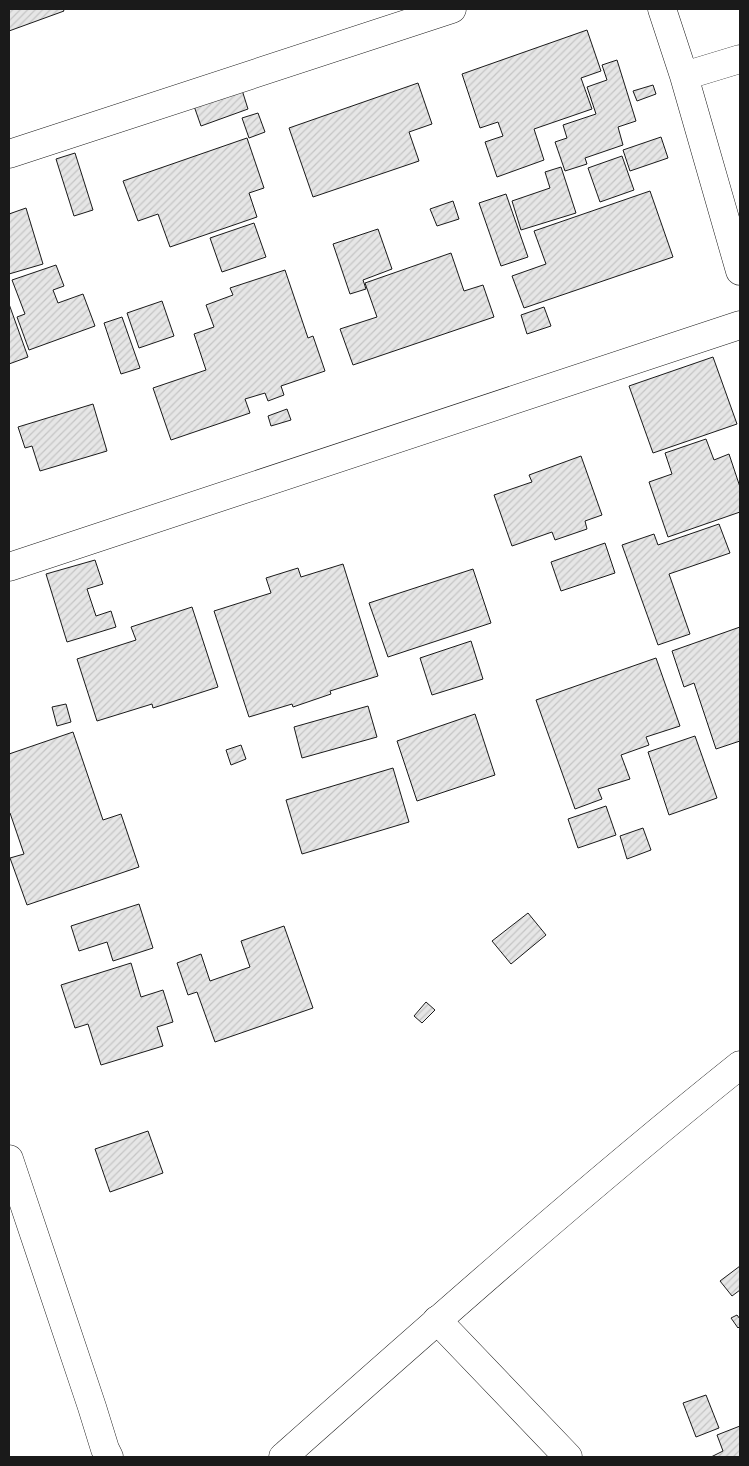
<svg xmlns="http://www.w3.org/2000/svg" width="749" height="1466" viewBox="0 0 749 1466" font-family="'Roboto Condensed',sans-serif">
  <defs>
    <pattern id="building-hatch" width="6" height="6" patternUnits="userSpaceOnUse" patternTransform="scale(1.25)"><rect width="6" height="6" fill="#e6e6e6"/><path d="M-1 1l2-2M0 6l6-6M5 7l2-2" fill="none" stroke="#c5c5c5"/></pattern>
  </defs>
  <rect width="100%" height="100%" fill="#fff"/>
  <path fill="url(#building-hatch)" stroke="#1a1a1a" d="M 9,9 L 63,9 L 64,11 L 9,31 Z
    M 587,30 L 601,71 L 581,78 L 592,109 L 534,129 L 544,160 L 497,177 L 485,142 L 503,136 L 498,122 L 480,128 L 462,74 Z
    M 617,60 L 636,121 L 618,127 L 623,145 L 585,158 L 587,164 L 565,171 L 555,142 L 567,138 L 563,125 L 596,114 L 587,87 L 607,80 L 602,65 Z
    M 418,83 L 432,124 L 409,132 L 419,161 L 313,197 L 289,128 Z
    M 653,85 L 656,94 L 637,101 L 633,91 Z
    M 242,90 L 248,109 L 201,126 L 194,106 Z
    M 258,113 L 265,132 L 249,138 L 242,118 Z
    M 661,137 L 668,158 L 630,171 L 623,150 Z
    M 247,138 L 264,188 L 249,193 L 257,217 L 170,247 L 158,214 L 138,221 L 123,181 Z
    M 75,153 L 93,210 L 74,216 L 56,159 Z
    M 622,156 L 634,190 L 600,202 L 588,168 Z
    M 561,167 L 576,213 L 521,230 L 512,201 L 550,188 L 545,172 Z
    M 650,191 L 673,257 L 524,308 L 512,276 L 546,264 L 534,231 Z
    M 506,194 L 528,257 L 501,266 L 479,203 Z
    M 453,201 L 459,219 L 437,226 L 430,209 Z
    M 26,208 L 43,264 L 9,274 L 9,214 Z
    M 254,223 L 266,257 L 222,272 L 210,238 Z
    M 378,229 L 392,269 L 363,280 L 366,289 L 350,294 L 333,244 Z
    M 451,253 L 464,291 L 483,285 L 494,317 L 353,365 L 340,329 L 377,317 L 365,283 Z
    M 56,265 L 64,286 L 53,290 L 58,303 L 83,294 L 95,326 L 29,350 L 17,317 L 25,314 L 12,280 Z
    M 285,270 L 308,338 L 313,336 L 325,371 L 281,386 L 284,395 L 268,401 L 265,393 L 245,399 L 250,413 L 171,440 L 153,388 L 206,370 L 194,334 L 214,327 L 206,305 L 233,295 L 230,288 Z
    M 162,301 L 174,336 L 139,348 L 127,313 Z
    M 9,304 L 28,357 L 9,364 Z
    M 544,307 L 551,326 L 527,334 L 521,315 Z
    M 122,317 L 140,368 L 121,374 L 104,323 Z
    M 713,357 L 737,424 L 653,453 L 629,386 Z
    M 93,404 L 107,451 L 40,471 L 32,446 L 25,448 L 18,427 Z
    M 287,409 L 291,420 L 271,426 L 268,416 Z
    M 706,439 L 714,460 L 729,454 L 740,487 L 740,512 L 668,537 L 649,482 L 672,474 L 665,453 Z
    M 581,456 L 602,515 L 585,521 L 587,529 L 555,540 L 552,532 L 512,546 L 494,495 L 532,482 L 529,475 Z
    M 719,524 L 730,553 L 669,574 L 690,634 L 658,645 L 622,545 L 654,534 L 658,545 Z
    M 605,543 L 615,573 L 561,591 L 551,562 Z
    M 95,560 L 103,584 L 87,589 L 96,616 L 111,611 L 116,627 L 67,642 L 46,574 Z
    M 343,564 L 378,676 L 330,691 L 331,694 L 293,707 L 292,704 L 249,717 L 214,611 L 271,593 L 266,578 L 298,568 L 301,577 Z
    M 473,569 L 491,623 L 388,657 L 369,603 Z
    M 192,607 L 218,687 L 153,708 L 152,704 L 97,721 L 77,659 L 136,640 L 131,627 Z
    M 740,627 L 740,741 L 716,749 L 694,683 L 684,687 L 672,651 Z
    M 471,641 L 483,679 L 432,695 L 420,658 Z
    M 656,658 L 680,726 L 646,737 L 649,745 L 621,755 L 630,779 L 598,789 L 602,799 L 575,809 L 536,700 Z
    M 66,704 L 71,722 L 57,726 L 52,707 Z
    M 368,706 L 377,737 L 302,758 L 294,727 Z
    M 475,714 L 495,775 L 417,801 L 397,741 Z
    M 73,732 L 103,820 L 121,814 L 139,867 L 27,905 L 10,858 L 24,854 L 10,813 L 9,813 L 9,754 Z
    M 695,736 L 717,798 L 669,815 L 648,752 Z
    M 241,745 L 246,759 L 231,765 L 226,750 Z
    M 393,768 L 409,822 L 302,854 L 286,800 Z
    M 606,806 L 616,835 L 578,848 L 568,819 Z
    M 643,828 L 651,850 L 627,859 L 620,836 Z
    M 139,904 L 153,948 L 113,961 L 107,942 L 79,951 L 71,926 Z
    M 528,913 L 546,935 L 511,964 L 492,941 Z
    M 284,926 L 313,1008 L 215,1042 L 197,992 L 188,995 L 177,963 L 201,954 L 210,981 L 250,967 L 241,941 Z
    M 131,963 L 141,997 L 163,990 L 173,1022 L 157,1027 L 163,1046 L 101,1065 L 88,1024 L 75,1028 L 61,985 Z
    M 426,1002 L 435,1010 L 422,1023 L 414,1016 Z
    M 148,1131 L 163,1173 L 110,1192 L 95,1149 Z
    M 740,1266 L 740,1290 L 732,1296 L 720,1281 Z
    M 737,1315 L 740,1319 L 740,1326 L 738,1328 L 731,1318 Z
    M 706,1395 L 719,1428 L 696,1437 L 683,1403 Z
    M 740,1426 L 740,1457 L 711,1457 L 723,1451 L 717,1435 Z"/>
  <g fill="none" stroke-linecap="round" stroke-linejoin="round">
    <defs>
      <path id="street" d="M 662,9 L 684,76 L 740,271
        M 684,76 L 740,59
        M 9,154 L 452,9
        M 9,567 L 740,325
        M 437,1320 L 568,1457"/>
      <path id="secondary" d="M 9,1159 L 92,1407 L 105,1449 L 109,1457
        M 283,1457 C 433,1324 584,1190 740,1065"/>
    </defs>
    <use href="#street" stroke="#1a1a1a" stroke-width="29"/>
    <use href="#secondary" stroke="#1a1a1a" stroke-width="29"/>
    <use href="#street" stroke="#fff" stroke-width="28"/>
    <use href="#secondary" stroke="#fff" stroke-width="28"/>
  </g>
  <rect width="749" height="1466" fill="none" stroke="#1a1a1a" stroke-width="20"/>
</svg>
